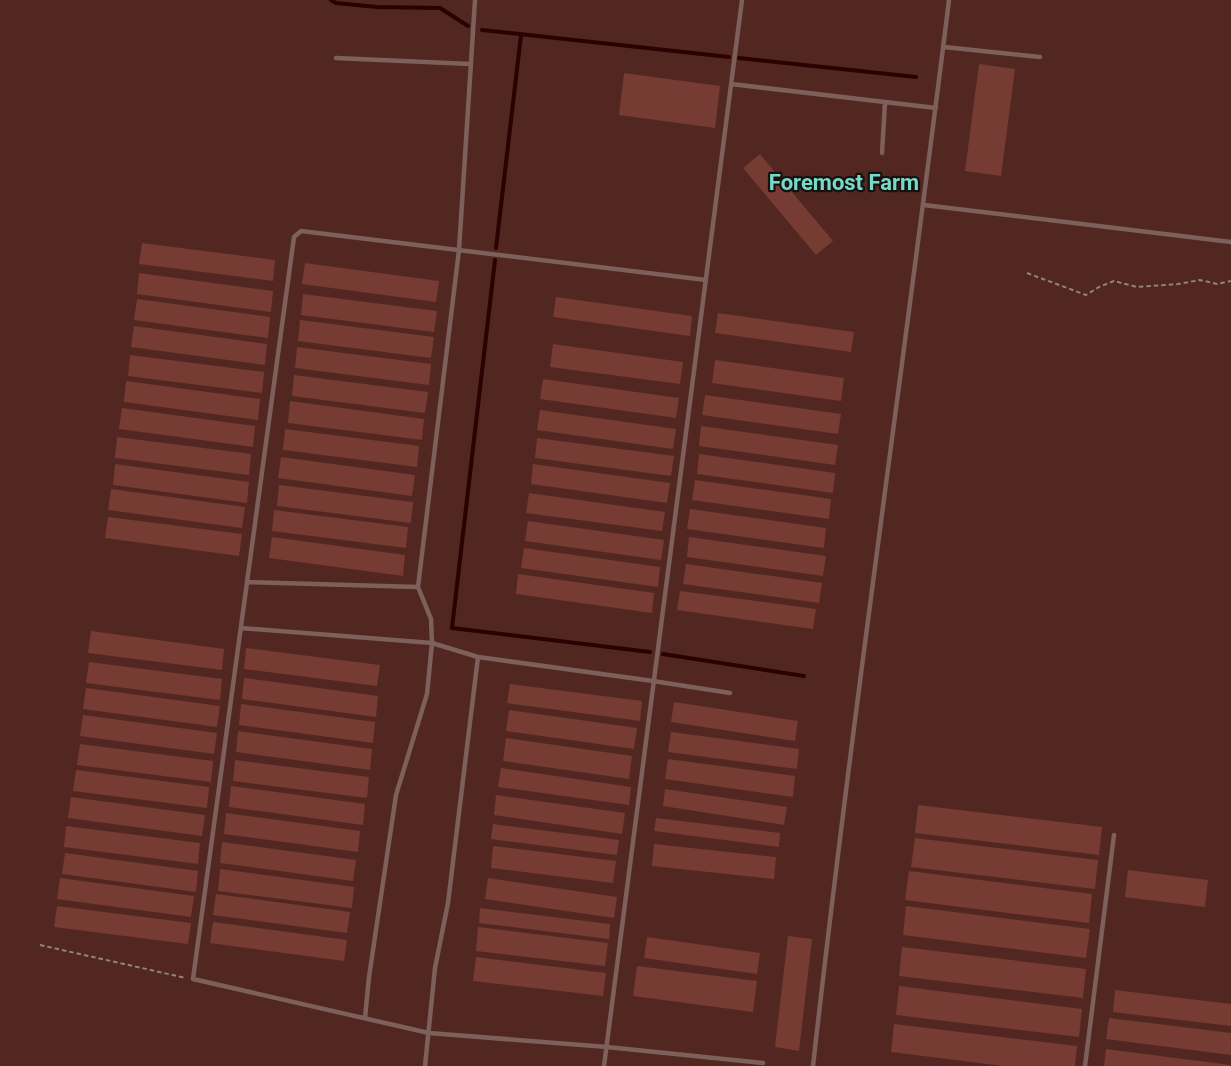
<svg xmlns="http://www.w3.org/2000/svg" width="1231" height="1066" viewBox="0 0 1231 1066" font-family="Roboto,sans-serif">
  <rect width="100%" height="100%" fill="#312826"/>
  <path fill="#522721" d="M 0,0 L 1231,0 L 1231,1066 L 0,1066 Z"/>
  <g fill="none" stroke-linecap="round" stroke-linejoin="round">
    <path stroke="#290201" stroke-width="4" d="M 331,0 L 336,3 L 377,7 L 440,8 L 468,26
      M 482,30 L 729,57
      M 739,58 L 916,77
      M 496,248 L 521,35
      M 495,260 L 452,628 L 650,652
      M 663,654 L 804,676"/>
  </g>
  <path fill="#763b32" d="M 979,64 L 1015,69 L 1001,176 L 965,171 Z
    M 624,73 L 720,86 L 715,128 L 619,115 Z
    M 760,154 L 833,241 L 816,255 L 743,168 Z
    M 142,243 L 275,260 L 273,281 L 139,264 Z
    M 305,263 L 439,281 L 436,302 L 302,284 Z
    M 139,273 L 273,291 L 271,312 L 137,294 Z
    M 303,294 L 437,311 L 434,332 L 301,315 Z
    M 556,297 L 692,316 L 690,336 L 553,317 Z
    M 137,299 L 270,317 L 268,338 L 134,320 Z
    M 718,313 L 854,332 L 851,352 L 715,333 Z
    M 300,320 L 434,337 L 431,358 L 298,341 Z
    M 134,326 L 267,344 L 265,365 L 131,347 Z
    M 553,344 L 683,362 L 680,384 L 550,367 Z
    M 297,347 L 431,364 L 429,385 L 295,368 Z
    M 130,355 L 264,372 L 262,393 L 128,376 Z
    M 715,360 L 844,378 L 841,401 L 712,383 Z
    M 294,375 L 428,392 L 425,413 L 292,396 Z
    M 543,379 L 679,398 L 676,418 L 540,399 Z
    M 126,381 L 260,399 L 258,420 L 124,402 Z
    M 705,395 L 841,414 L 838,434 L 702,415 Z
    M 290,401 L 424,419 L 422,440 L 288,423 Z
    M 122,408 L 255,426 L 253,447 L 119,429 Z
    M 540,410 L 676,429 L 673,449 L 537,430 Z
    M 701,426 L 838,445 L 835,465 L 699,446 Z
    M 285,429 L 419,446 L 417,467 L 283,450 Z
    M 117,437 L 251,454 L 249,475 L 115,458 Z
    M 537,438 L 674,456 L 671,476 L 535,458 Z
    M 699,454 L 835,473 L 833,493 L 697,474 Z
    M 281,457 L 415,475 L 412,496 L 278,478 Z
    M 115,464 L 249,482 L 247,503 L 113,485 Z
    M 533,464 L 670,483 L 667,503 L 531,484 Z
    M 695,480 L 831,499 L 829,519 L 692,500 Z
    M 279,485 L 413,502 L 411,523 L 277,506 Z
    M 111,489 L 245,507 L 242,528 L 108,510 Z
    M 529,493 L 665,512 L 662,531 L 526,513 Z
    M 690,509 L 826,528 L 824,548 L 687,529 Z
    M 274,510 L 408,527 L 406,548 L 272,531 Z
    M 108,517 L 242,534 L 239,556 L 105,538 Z
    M 528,521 L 664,540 L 661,560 L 525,541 Z
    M 272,537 L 405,555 L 403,576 L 269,558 Z
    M 689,537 L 826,556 L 823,576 L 687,557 Z
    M 524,548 L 660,567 L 658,587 L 521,568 Z
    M 686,564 L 822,583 L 819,603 L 683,584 Z
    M 518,574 L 654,593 L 652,613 L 516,594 Z
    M 680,591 L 816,609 L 813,629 L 677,610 Z
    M 91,631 L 224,649 L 222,670 L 88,653 Z
    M 246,648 L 380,665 L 377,686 L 244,669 Z
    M 89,662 L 222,679 L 220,700 L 86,683 Z
    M 244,678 L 378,696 L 376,717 L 242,699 Z
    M 510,684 L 642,701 L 640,721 L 507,703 Z
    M 86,688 L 220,706 L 217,727 L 83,709 Z
    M 674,702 L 798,721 L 795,741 L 671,722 Z
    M 241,704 L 375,722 L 373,743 L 239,725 Z
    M 509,710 L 637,728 L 634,749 L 506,731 Z
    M 83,715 L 217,733 L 214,754 L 80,736 Z
    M 238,731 L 372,749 L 370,770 L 236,752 Z
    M 671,732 L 799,749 L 797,769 L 668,752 Z
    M 506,738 L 632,756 L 629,779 L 503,761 Z
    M 80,744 L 213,761 L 211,782 L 77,765 Z
    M 668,759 L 795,776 L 793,797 L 665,779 Z
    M 235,760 L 369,777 L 367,798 L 233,781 Z
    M 501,768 L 631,787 L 629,805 L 498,787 Z
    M 76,770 L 209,787 L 207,808 L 73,791 Z
    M 231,786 L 365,804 L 363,825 L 229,807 Z
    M 665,789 L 787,807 L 784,825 L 663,806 Z
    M 496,795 L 625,813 L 622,834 L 494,815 Z
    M 71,797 L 205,815 L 202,836 L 68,818 Z
    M 918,805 L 1102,827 L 1099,855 L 915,833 Z
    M 226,813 L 360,831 L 358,852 L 224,834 Z
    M 656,818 L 780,833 L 779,847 L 654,831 Z
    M 493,824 L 619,840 L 617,855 L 491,839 Z
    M 66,826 L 200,843 L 198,864 L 64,847 Z
    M 915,838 L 1098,860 L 1095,889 L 911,867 Z
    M 222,842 L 356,860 L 353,881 L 220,863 Z
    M 654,844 L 776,857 L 774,879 L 652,866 Z
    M 493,846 L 616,861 L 613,883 L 491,868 Z
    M 65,853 L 198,871 L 196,892 L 62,874 Z
    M 220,869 L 354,887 L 352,908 L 218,891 Z
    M 1128,870 L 1208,880 L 1205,907 L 1125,897 Z
    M 909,871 L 1092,894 L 1089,923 L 905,900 Z
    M 60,878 L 194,896 L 191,917 L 57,899 Z
    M 488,878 L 617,897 L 614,918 L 485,899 Z
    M 216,894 L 350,912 L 347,933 L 213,915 Z
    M 57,906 L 191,923 L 188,944 L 54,927 Z
    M 906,906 L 1090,929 L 1086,958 L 903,935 Z
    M 480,908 L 610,924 L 609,939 L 479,923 Z
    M 213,922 L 347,940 L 344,961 L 210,943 Z
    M 478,927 L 608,943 L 605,966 L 476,951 Z
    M 788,936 L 812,939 L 799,1051 L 775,1047 Z
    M 647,937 L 760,953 L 757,974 L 644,958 Z
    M 902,947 L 1086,969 L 1083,998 L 899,976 Z
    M 476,957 L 606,973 L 603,996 L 473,981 Z
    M 637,966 L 757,981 L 753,1012 L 633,996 Z
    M 899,986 L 1082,1009 L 1079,1037 L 896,1015 Z
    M 1115,990 L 1231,1004 L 1231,1026 L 1113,1012 Z
    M 1109,1018 L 1231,1033 L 1231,1055 L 1106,1039 Z
    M 894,1024 L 1077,1046 L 1075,1066 L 1003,1066 L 891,1052 Z
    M 1106,1049 L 1230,1065 L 1230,1066 L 1104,1066 Z"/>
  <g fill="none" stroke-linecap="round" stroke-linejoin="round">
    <path stroke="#8c8483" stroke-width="2" stroke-dasharray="4.5 3" stroke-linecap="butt" d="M 1027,273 L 1086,295 L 1099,287 L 1114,281 L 1137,287 L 1178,284 L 1200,280 L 1217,284 L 1231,281
      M 40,945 L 186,978"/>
    <path stroke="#7d605b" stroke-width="4.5" d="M 944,47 L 1040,57
      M 336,58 L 470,64
      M 731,84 L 936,108
      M 882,153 L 885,102
      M 924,205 L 1231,242
      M 706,280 L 301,231 L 294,237 L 193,979 L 429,1033 L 607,1047 L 763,1063
      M 247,582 L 418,587
      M 241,628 L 432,643 L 478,657 L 653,681 L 730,693
      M 365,1018 L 369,977 L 396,795 L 427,694 L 432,643 L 431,619 L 418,587 L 459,250 L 475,0
      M 425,1066 L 435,968 L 448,903 L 478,657
      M 604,1066 L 742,0
      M 813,1066 C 853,710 905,356 949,0
      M 1085,1066 L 1114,835"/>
  </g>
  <g text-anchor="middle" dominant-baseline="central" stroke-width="4.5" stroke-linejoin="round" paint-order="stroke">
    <g font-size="22" font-weight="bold" fill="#75dbc8" stroke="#161211">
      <text x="844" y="182">Foremost Farm</text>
    </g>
  </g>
</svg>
